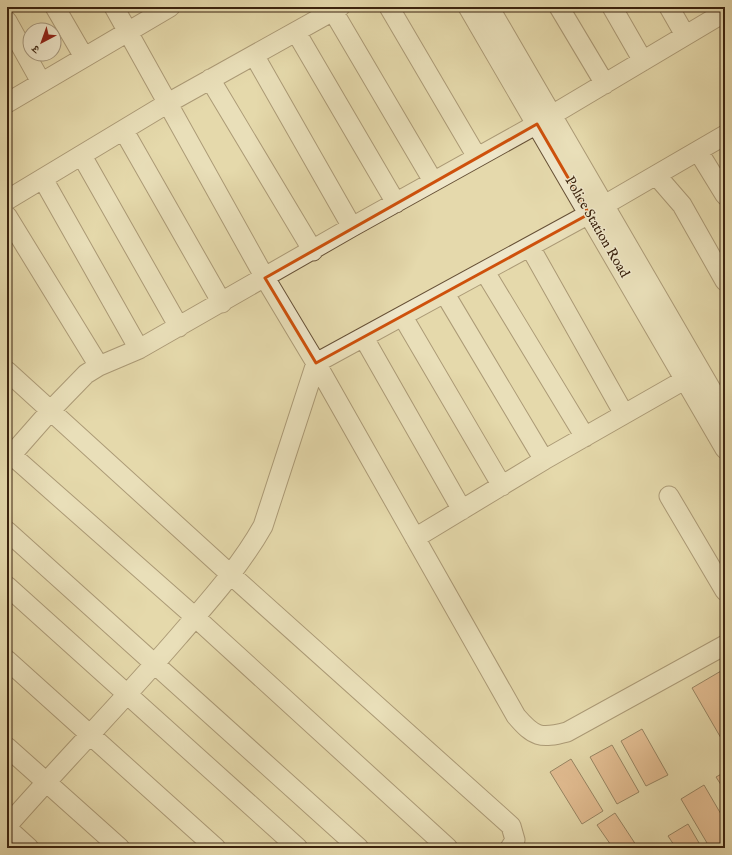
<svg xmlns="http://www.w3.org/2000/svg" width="732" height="855" viewBox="0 0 732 855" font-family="'IM FELL English','Noto Serif Devanagari',serif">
  <rect width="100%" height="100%" fill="#e5d9ac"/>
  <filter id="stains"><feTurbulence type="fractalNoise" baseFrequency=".005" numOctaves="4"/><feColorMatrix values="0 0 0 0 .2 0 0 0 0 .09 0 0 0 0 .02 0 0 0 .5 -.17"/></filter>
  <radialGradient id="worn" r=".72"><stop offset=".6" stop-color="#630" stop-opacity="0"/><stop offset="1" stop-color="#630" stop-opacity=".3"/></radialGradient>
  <path fill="#e3a078" stroke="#3b230e" d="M 721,671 L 725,677 L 725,745 L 692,688 Z
    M 642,729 L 668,775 L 646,786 L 621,741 Z
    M 612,745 L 639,792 L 617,804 L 590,757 Z
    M 571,759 L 603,811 L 582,824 L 550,772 Z
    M 725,772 L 725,791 L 716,777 Z
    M 704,785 L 725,821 L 725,848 L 710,848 L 681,799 Z
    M 615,813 L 638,848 L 613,848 L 597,825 Z
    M 688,824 L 702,848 L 676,848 L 668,836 Z"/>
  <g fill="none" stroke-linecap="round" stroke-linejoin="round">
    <defs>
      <path id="minor" d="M 55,7 L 84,57
        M 114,7 L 265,278 L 316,363 L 516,716 C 534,737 540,739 567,732 L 725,645
        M 389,7 L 477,157
        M 468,7 L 725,449
        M 489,7 L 725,413
        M 559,7 L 605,84
        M 612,7 L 643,61
        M 669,7 L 685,35
        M 333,11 L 433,181
        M 7,21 L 41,82
        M 296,32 L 396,203
        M 254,55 L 352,227
        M 210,79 L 313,251
        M 7,103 L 170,7
        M 552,115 L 725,12
        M 124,131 L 222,303
        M 698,151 L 725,195
        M 82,156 L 179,327
        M 656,175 L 682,205 L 725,281
        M 43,179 L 139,349
        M 7,200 L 168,103 L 340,7
        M 7,216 L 99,366
        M 530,247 L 624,414
        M 485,272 L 585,437
        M 445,294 L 544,460
        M 403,317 L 502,486
        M 364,338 L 462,510
        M 7,371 L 230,574 L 511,826 L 515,840 L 510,848
        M 7,451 L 195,617 L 448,848
        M 7,460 L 51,410 L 86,374 L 99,366 L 139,349 L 352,227 L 537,124
        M 669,496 L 725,591
        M 7,531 L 359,848
        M 415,538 L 544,460 L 686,379
        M 7,586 L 298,848
        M 7,660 L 216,848
        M 7,747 L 120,848
        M 7,826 C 63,762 123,701 178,637 C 208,602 240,567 263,526 L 316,363 L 589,214 L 725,135
        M 7,828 L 29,848"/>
    </defs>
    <use href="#minor" stroke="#665036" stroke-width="21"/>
    <use href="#minor" stroke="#eee6c9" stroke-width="19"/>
  </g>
  <path d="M0 0H732V855H0ZM 537,124 L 589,214 L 316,363 L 265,278 Z" fill="#e5d9ac" fill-opacity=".55" fill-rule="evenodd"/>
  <path fill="none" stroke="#ce510c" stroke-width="3" stroke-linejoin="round" d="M 537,124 L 589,214 L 316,363 L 265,278 Z"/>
  <g text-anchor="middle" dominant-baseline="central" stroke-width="3" stroke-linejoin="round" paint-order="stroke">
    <g font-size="14" fill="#3b230e" stroke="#eee6c9">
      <text transform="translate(597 227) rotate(60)">Police Station Road</text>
    </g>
  </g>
  <rect width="732" height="855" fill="none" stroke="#e5d9ac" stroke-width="24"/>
  <rect x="8" y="8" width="716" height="839" fill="none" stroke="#3b230e" stroke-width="2"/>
  <rect x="12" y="12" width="708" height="831" fill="none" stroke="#3b230e"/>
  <g transform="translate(42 42) rotate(221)"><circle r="19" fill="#eee6c9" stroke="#a6987e"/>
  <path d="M0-3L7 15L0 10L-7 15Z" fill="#8f2418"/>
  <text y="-6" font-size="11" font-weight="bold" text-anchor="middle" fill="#3b230e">उ</text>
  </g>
  <rect width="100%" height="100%" filter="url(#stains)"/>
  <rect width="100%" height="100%" fill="url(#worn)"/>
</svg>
